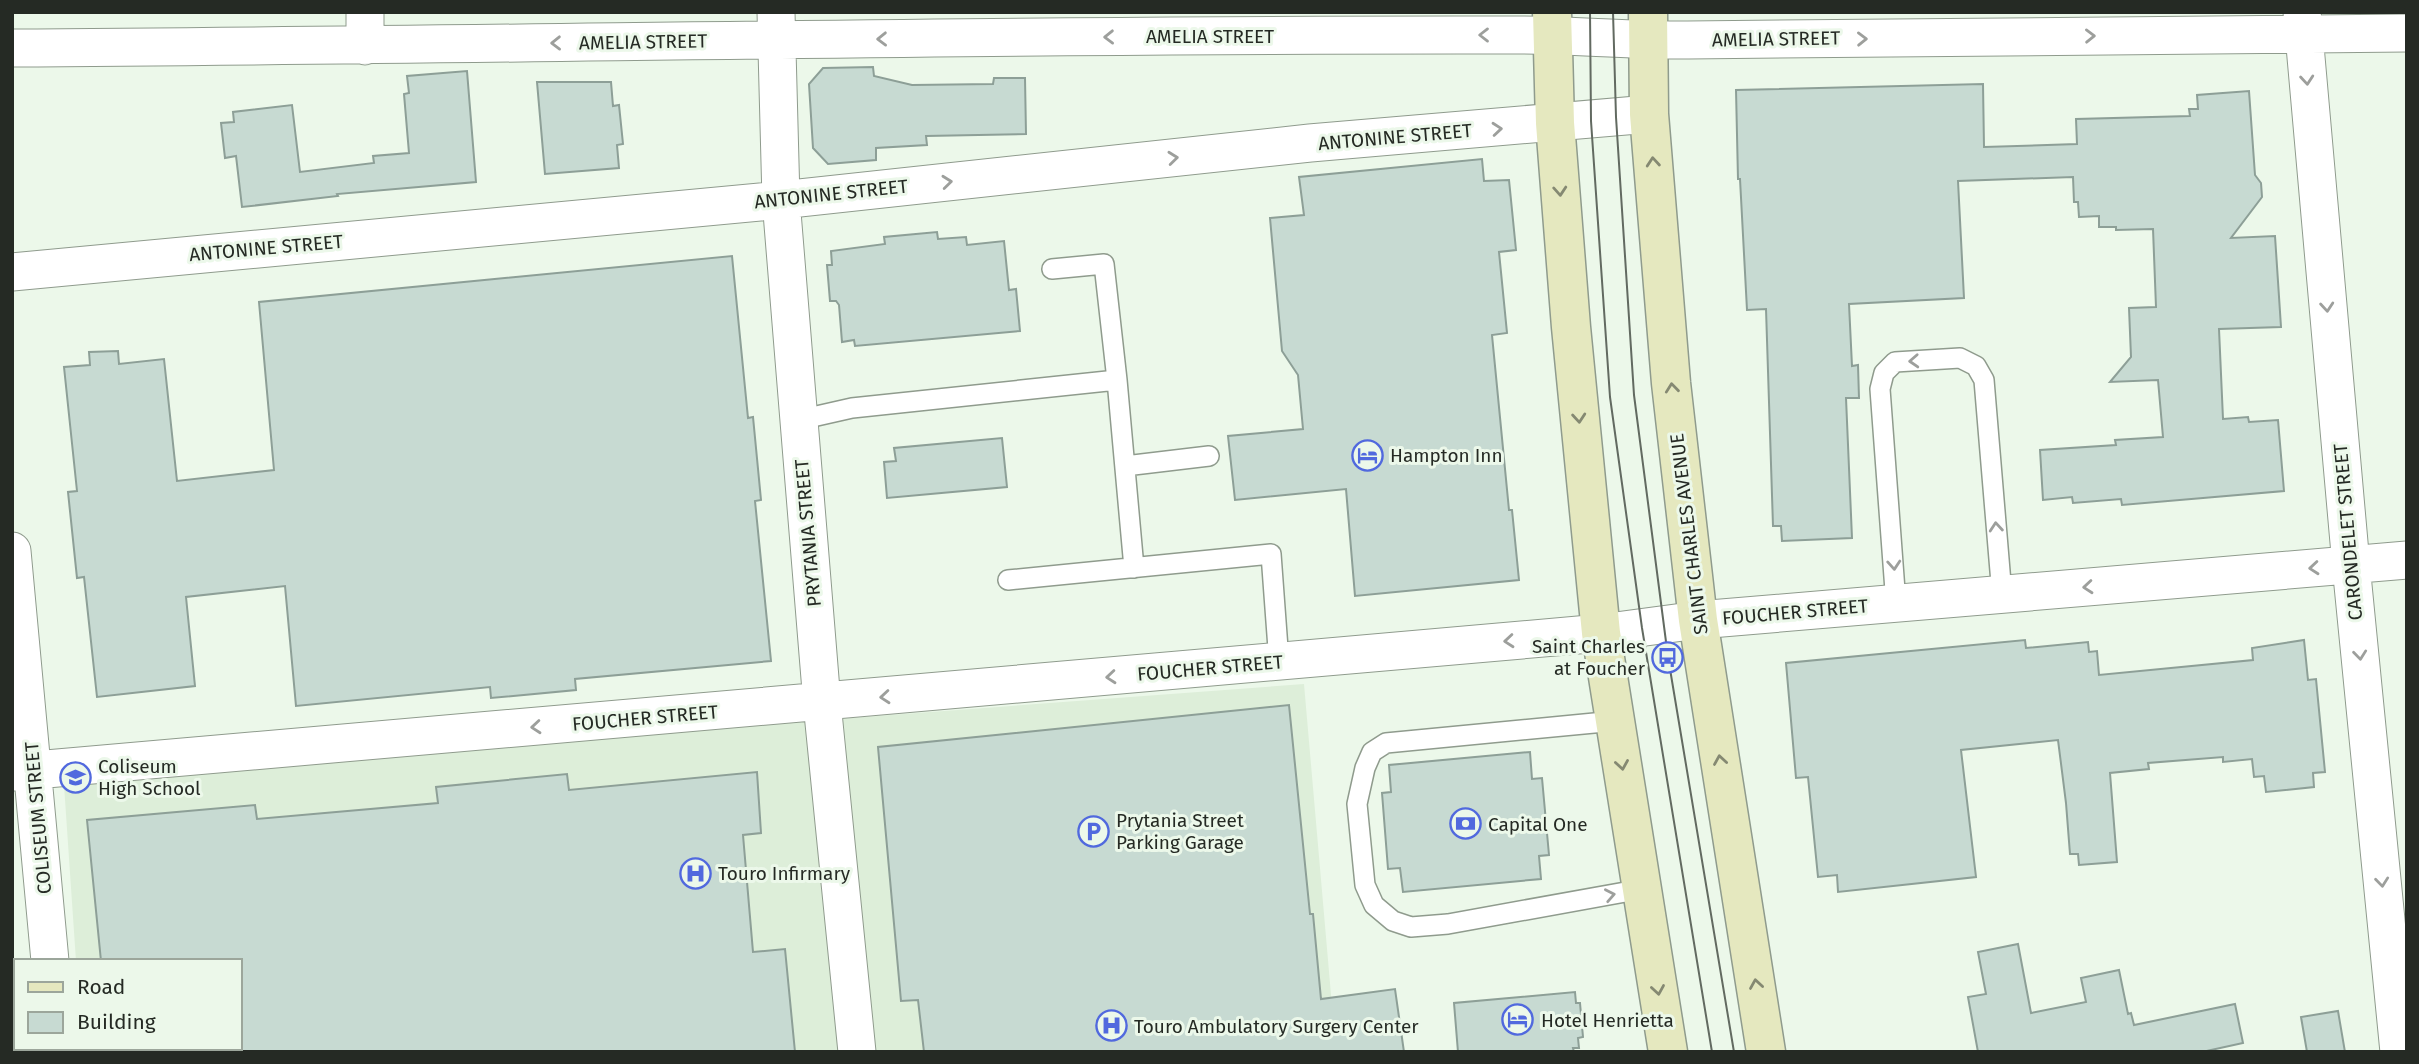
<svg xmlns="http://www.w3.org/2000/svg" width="2419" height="1064" viewBox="0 0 2419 1064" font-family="'Fira Sans',sans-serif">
  <rect width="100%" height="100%" fill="#ecf8ea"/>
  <path fill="#ddeed9" d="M 1304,684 L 1336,1052 L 82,1052 L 82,1048 L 240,1048 L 240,961 L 76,961 L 64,785 L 810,721 Z"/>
  <path fill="#c7dad2" stroke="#8d9f97" stroke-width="2" d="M 873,67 L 874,76 L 912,85 L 993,84 L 994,78 L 1025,78 L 1026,134 L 926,136 L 927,145 L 876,148 L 876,160 L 828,164 L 813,148 L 809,84 L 823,68 Z
    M 467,71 L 476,182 L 337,194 L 338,196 L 242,207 L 236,156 L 225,158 L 221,123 L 234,122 L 233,112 L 292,105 L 300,172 L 374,163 L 373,156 L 409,153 L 404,94 L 409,93 L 407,76 Z
    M 537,82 L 611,82 L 613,106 L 619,105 L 623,144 L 617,145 L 619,168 L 545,174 Z
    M 1983,84 L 1984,147 L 2077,144 L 2076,119 L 2190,116 L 2189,109 L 2198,109 L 2197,95 L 2249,91 L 2255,175 L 2261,183 L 2262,197 L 2231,238 L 2275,236 L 2281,327 L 2219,329 L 2223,419 L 2248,417 L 2249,422 L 2278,420 L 2284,491 L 2122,505 L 2121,499 L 2073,503 L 2072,497 L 2043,500 L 2040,450 L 2116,445 L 2115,440 L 2163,437 L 2158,380 L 2110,382 L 2131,357 L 2129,308 L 2156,307 L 2153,229 L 2116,230 L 2116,227 L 2099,227 L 2099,216 L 2079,217 L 2078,202 L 2074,202 L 2073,177 L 1958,181 L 1964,298 L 1849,304 L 1852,366 L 1858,365 L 1859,398 L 1846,398 L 1852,538 L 1782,541 L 1781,526 L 1773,526 L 1766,309 L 1747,310 L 1740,179 L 1738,179 L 1736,90 Z
    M 1482,159 L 1484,181 L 1509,180 L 1516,250 L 1499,252 L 1507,333 L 1492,335 L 1509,510 L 1512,510 L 1519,580 L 1355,596 L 1346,489 L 1235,500 L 1228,436 L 1303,429 L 1298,375 L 1282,351 L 1270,218 L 1304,215 L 1299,177 Z
    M 937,232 L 938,239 L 966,237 L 967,245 L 1004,241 L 1009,290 L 1016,289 L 1020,331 L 855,346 L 854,340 L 842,342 L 839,305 L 836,301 L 830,301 L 827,265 L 832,265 L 831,251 L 885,244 L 884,237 Z
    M 732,256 L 748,418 L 753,417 L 761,500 L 755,501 L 771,661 L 575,679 L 576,690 L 491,698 L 490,687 L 296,706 L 285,586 L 186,597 L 195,686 L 97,697 L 84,577 L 77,578 L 68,492 L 77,491 L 64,367 L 90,365 L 89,352 L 118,351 L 119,364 L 164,359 L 177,481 L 274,470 L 259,302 Z
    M 1002,438 L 1007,487 L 887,498 L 884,462 L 896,461 L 894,448 Z
    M 2025,640 L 2026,648 L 2088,642 L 2089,652 L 2097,651 L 2099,675 L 2253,660 L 2252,648 L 2304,640 L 2308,680 L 2316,679 L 2325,772 L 2313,773 L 2314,787 L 2266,792 L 2264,776 L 2254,777 L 2252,759 L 2223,762 L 2223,757 L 2148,763 L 2149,769 L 2110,773 L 2117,862 L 2079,865 L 2078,854 L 2070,854 L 2066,803 L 2058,740 L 1961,750 L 1976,877 L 1838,892 L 1837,875 L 1818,877 L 1808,777 L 1796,778 L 1786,663 Z
    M 1289,705 L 1310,914 L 1313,914 L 1321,999 L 1395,989 L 1404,1052 L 924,1052 L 918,1000 L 901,1001 L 878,747 Z
    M 1530,752 L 1532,779 L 1542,778 L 1549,855 L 1539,856 L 1541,879 L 1403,892 L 1400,868 L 1388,869 L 1382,793 L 1391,792 L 1389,765 Z
    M 757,772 L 761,833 L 743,835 L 753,952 L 785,949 L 795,1052 L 240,1052 L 240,961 L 101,961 L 87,820 L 255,805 L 257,819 L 438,803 L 436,787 L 567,774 L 569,790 Z
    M 2018,944 L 2031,1013 L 2086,1002 L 2081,978 L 2119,970 L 2128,1014 L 2131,1013 L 2134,1025 L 2235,1004 L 2243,1043 L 2202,1052 L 1978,1052 L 1968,997 L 1986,994 L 1978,952 Z
    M 1575,992 L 1576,1003 L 1580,1003 L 1583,1037 L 1578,1038 L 1579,1048 L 1573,1048 L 1574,1052 L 1458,1052 L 1454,1003 Z
    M 2338,1011 L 2345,1052 L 2307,1052 L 2301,1017 Z"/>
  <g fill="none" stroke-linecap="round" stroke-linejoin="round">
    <defs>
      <path id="lane" d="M 1052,269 L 1104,264 L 1117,380 L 1134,568
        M 799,420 L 852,408 L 1117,380
        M 1125,466 L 1209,456
        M 1008,580 L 1271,554 L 1279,662
        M 1896,604 L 1880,389 L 1884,373 L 1895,362 L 1960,358 L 1976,366 L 1984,380 L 2002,595
        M 1615,721 L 1386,743 L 1372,752 L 1365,768 L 1357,804 L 1365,885 L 1374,905 L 1393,921 L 1411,927 L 1448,924 L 1642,889"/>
      <path id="street" d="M 776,12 L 781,200 L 822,703 L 857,1052
        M 2302,12 L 2351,565 L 2399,1052
        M 365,46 L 365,12
        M 12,48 C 515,45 1017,34 1519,35 C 1576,35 1631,41 1688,40 L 2407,33
        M 12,272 L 781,200 L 1310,143 L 1649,114
        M 12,551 L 50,961
        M 12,772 L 1601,633 L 1698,620 L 2407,560
        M 57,1048 L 58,1052"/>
      <path id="secondary" d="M 1552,12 L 1555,123 L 1571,327 L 1601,633 L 1668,1052
        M 1648,12 L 1649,114 L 1671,383 L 1698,620 L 1766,1052"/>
    </defs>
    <use href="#lane" stroke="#8f9b8d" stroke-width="22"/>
    <use href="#street" stroke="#8f9b8d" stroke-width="39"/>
    <use href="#secondary" stroke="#8f9b8d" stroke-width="41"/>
    <use href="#lane" stroke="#fff" stroke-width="19"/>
    <use href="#street" stroke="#fff" stroke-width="37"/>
    <use href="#secondary" stroke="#e5e8bf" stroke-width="38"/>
    <path stroke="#626a61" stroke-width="2" d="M 1590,12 L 1591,121 L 1610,397 L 1642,628 L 1712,1052
      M 1613,12 L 1616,117 L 1634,395 L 1668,657 L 1734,1052"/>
  </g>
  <defs><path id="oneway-chevron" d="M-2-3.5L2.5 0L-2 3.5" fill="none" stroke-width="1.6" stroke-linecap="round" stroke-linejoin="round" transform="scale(1.75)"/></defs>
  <g stroke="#9d9f9c">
    <use href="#oneway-chevron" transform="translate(1484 35) rotate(180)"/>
    <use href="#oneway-chevron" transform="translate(2090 36) rotate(-1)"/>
    <use href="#oneway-chevron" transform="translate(1109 37) rotate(179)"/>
    <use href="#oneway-chevron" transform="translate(882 39) rotate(179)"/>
    <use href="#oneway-chevron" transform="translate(1862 39) rotate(-1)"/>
    <use href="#oneway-chevron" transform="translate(556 43) rotate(179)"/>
    <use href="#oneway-chevron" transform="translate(2307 80) rotate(85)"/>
    <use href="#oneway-chevron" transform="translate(1497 129) rotate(-5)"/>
    <use href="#oneway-chevron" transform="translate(1173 158) rotate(-6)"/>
    <use href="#oneway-chevron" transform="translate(947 182) rotate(-6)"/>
    <use href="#oneway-chevron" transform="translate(2327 307) rotate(85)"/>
    <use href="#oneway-chevron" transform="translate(1914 361) rotate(177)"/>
    <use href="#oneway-chevron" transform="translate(1996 527) rotate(-95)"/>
    <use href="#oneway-chevron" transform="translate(1894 565) rotate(86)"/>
    <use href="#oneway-chevron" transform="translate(2314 568) rotate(175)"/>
    <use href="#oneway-chevron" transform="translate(2088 587) rotate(175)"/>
    <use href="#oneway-chevron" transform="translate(1509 641) rotate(175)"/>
    <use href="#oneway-chevron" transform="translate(2360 655) rotate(84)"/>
    <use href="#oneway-chevron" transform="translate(1111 677) rotate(175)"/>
    <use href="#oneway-chevron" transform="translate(885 697) rotate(175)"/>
    <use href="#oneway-chevron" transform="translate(536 727) rotate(175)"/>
    <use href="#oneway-chevron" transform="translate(2382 882) rotate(84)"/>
    <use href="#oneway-chevron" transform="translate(1610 895) rotate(-11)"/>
  </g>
  <g stroke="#858972">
    <use href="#oneway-chevron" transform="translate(1653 162) rotate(-95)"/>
    <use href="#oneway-chevron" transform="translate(1560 191) rotate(86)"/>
    <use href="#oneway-chevron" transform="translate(1672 388) rotate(-96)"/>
    <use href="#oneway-chevron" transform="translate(1579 418) rotate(85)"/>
    <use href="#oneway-chevron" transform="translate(1720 760) rotate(-99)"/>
    <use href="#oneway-chevron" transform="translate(1622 765) rotate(81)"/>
    <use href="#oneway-chevron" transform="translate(1756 984) rotate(-99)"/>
    <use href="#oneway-chevron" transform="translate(1658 990) rotate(81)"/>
  </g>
  <defs>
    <symbol id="hotel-ring" viewBox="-11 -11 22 22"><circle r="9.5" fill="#ecf8ea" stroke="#5169de" stroke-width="1.5"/><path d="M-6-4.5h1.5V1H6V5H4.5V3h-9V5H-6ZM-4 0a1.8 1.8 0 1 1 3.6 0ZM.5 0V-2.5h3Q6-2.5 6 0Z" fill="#5169de"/></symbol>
    <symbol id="bus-ring" viewBox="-11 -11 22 22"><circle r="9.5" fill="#ecf8ea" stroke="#5169de" stroke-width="1.5"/><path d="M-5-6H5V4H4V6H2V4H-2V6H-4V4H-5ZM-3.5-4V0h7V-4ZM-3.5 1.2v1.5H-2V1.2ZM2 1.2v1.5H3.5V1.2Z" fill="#5169de"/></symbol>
    <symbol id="school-ring" viewBox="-11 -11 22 22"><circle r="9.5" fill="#ecf8ea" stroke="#5169de" stroke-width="1.5"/><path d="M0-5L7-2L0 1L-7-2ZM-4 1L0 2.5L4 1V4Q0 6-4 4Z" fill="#5169de"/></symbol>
    <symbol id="bank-ring" viewBox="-11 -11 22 22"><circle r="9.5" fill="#ecf8ea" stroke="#5169de" stroke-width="1.5"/><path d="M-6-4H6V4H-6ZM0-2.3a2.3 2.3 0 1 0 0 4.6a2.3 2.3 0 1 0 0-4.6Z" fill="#5169de"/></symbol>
    <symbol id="parking-ring" viewBox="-11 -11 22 22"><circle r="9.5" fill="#ecf8ea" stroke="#5169de" stroke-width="1.5"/><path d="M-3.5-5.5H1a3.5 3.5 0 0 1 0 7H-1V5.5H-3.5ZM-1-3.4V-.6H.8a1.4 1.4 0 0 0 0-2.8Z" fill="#5169de"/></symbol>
    <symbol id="hospital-ring" viewBox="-11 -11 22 22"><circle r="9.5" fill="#ecf8ea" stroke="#5169de" stroke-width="1.5"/><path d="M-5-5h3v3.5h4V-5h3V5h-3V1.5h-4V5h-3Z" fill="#5169de"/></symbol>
  </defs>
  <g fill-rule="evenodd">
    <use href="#hotel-ring" x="1350" y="438" width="35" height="35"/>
    <use href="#bus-ring" x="1650" y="640" width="35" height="35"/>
    <use href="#school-ring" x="58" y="760" width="35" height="35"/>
    <use href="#bank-ring" x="1448" y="806" width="35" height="35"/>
    <use href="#parking-ring" x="1076" y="814" width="35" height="35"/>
    <use href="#hospital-ring" x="678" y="856" width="35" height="35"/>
    <use href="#hotel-ring" x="1500" y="1002" width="35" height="35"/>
    <use href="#hospital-ring" x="1094" y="1008" width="35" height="35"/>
  </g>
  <g text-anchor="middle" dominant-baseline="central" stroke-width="6" stroke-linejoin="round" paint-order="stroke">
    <g font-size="19" fill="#252a24" stroke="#ecf8ea">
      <text x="1210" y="36">AMELIA STREET</text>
      <text transform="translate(1776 39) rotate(-1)">AMELIA STREET</text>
      <text transform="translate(643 42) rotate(-1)">AMELIA STREET</text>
      <text transform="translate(1395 137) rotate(-5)">ANTONINE STREET</text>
      <text transform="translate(831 194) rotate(-6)">ANTONINE STREET</text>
      <text transform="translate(266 248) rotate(-5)">ANTONINE STREET</text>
      <text transform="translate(2348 532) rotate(-95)">CARONDELET STREET</text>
      <text transform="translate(808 533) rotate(-95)">PRYTANIA STREET</text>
      <text transform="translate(1689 534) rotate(-97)">SAINT CHARLES AVENUE</text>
      <text transform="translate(1795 612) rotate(-5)">FOUCHER STREET</text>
      <text transform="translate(1210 668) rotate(-5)">FOUCHER STREET</text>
      <text transform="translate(645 718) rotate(-5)">FOUCHER STREET</text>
      <text transform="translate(38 818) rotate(-95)">COLISEUM STREET</text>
    </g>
    <g font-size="19" fill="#252a24" stroke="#ecf8ea" text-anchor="start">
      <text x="1390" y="455">Hampton Inn</text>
      <text x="1645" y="646" text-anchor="end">Saint Charles<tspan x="1645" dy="22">at Foucher</tspan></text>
      <text x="98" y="766">Coliseum<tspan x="98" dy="22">High School</tspan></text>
      <text x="1116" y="820">Prytania Street<tspan x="1116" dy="22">Parking Garage</tspan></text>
      <text x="1488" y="824">Capital One</text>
      <text x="718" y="873">Touro Infirmary</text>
      <text x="1541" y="1020">Hotel Henrietta</text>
      <text x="1134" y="1026">Touro Ambulatory Surgery Center</text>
    </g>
  </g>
  <rect width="2419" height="1064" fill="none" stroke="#252a24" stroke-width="28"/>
  <rect x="14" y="959" width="228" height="91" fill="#ecf8ea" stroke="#9ca69b" stroke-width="2"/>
  <rect x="28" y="982" width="35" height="10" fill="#e5e8bf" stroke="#9ca69b" stroke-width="2"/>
  <text x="77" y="994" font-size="21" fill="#252a24">Road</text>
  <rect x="28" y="1012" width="35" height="21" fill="#c7dad2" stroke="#9ca69b" stroke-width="2"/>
  <text x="77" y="1029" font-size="21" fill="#252a24">Building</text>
</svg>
